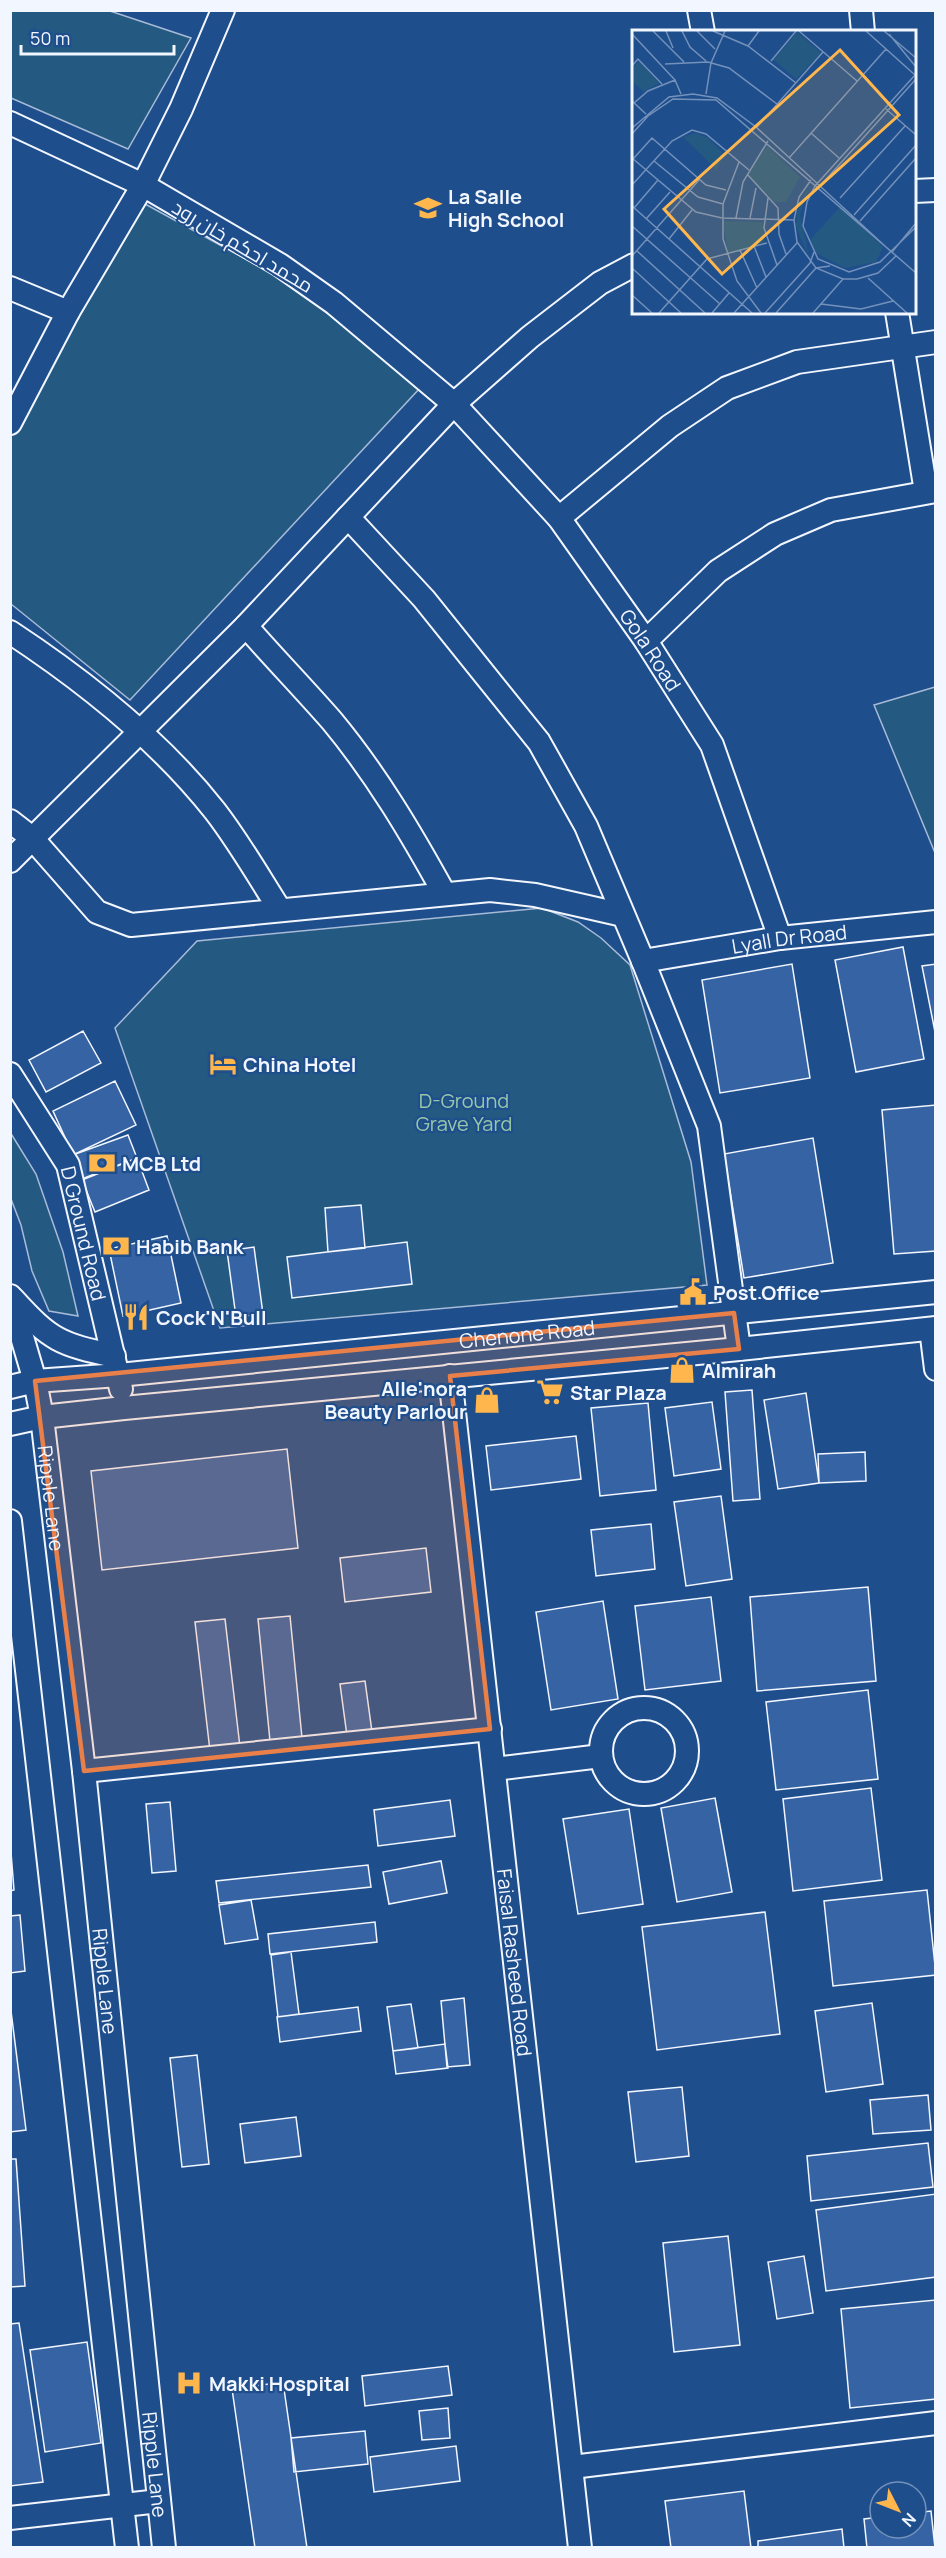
<svg xmlns="http://www.w3.org/2000/svg" width="946" height="2558" viewBox="0 0 946 2558" font-family="Manrope,Cairo,sans-serif">
  <rect width="100%" height="100%" fill="#1f4e8c"/>
  <path fill="#245a82" stroke="#a8bbd7" stroke-width="1.5" d="M 11,11 L 110,11 L 191,38 L 128,149 L 11,98 Z
    M 136,199 L 291,284 L 420,388 L 130,700 L 11,604 L 11,424 Z
    M 935,687 L 936,687 L 935,853 L 874,705 Z
    M 542,908 L 578,922 L 601,938 L 630,965 L 691,1162 L 707,1285 L 220,1328 L 115,1028 L 197,941 Z
    M 10,1132 L 36,1174 L 63,1252 L 78,1316 L 49,1311 L 32,1271 L 21,1225 L 11,1199 Z"/>
  <path fill="#3563a3" stroke="#f2f6ff" stroke-width="1.5" d="M 903,947 L 924,1059 L 856,1072 L 835,960 Z
    M 792,964 L 810,1078 L 720,1093 L 702,980 Z
    M 936,964 L 936,1037 L 922,966 Z
    M 83,1031 L 101,1063 L 46,1092 L 29,1060 Z
    M 115,1081 L 136,1125 L 73,1155 L 53,1111 Z
    M 936,1105 L 936,1251 L 894,1254 L 882,1110 Z
    M 128,1135 L 137,1158 L 79,1180 L 70,1156 Z
    M 813,1138 L 833,1263 L 744,1278 L 724,1154 Z
    M 137,1158 L 149,1190 L 95,1212 L 82,1180 Z
    M 361,1205 L 365,1248 L 328,1252 L 325,1208 Z
    M 167,1236 L 181,1303 L 123,1316 L 109,1249 Z
    M 407,1242 L 412,1284 L 292,1298 L 287,1257 Z
    M 254,1247 L 263,1314 L 236,1317 L 227,1251 Z
    M 752,1390 L 760,1499 L 733,1501 L 725,1392 Z
    M 806,1393 L 819,1483 L 778,1489 L 764,1400 Z
    M 712,1402 L 721,1469 L 674,1476 L 665,1408 Z
    M 648,1403 L 656,1490 L 600,1496 L 591,1408 Z
    M 576,1436 L 581,1479 L 491,1490 L 486,1446 Z
    M 287,1449 L 298,1548 L 102,1570 L 91,1471 Z
    M 865,1452 L 866,1481 L 819,1483 L 818,1454 Z
    M 721,1496 L 732,1579 L 686,1586 L 674,1502 Z
    M 651,1524 L 655,1569 L 596,1576 L 591,1530 Z
    M 426,1548 L 431,1592 L 345,1602 L 340,1558 Z
    M 868,1587 L 876,1681 L 757,1691 L 750,1597 Z
    M 711,1597 L 721,1681 L 645,1690 L 635,1606 Z
    M 603,1601 L 618,1699 L 551,1710 L 536,1612 Z
    M 290,1616 L 302,1738 L 270,1741 L 258,1619 Z
    M 225,1619 L 240,1747 L 210,1751 L 195,1622 Z
    M 365,1681 L 372,1732 L 347,1736 L 340,1684 Z
    M 868,1690 L 878,1779 L 776,1790 L 766,1702 Z
    M 871,1788 L 882,1880 L 793,1891 L 783,1799 Z
    M 715,1798 L 732,1892 L 677,1902 L 661,1808 Z
    M 450,1800 L 455,1836 L 378,1846 L 374,1810 Z
    M 170,1802 L 176,1871 L 152,1873 L 146,1804 Z
    M 629,1809 L 643,1904 L 578,1914 L 563,1819 Z
    M 10,1840 L 14,1890 L 10,1891 Z
    M 441,1861 L 447,1893 L 389,1904 L 383,1872 Z
    M 368,1865 L 371,1887 L 219,1903 L 216,1881 Z
    M 927,1890 L 936,1975 L 833,1986 L 824,1901 Z
    M 251,1900 L 258,1939 L 225,1944 L 219,1905 Z
    M 765,1912 L 780,2034 L 657,2050 L 642,1927 Z
    M 20,1915 L 25,1971 L 10,1973 L 10,1916 Z
    M 375,1922 L 377,1942 L 270,1954 L 268,1934 Z
    M 291,1952 L 299,2014 L 278,2017 L 271,1955 Z
    M 464,1998 L 470,2065 L 447,2067 L 441,2001 Z
    M 10,2003 L 26,2130 L 10,2132 Z
    M 872,2003 L 883,2084 L 826,2092 L 815,2011 Z
    M 411,2004 L 418,2048 L 393,2051 L 387,2007 Z
    M 358,2007 L 361,2031 L 280,2042 L 277,2017 Z
    M 445,2044 L 448,2068 L 396,2074 L 393,2051 Z
    M 197,2055 L 209,2164 L 182,2167 L 170,2058 Z
    M 682,2087 L 689,2156 L 636,2162 L 628,2092 Z
    M 928,2095 L 931,2130 L 873,2134 L 870,2100 Z
    M 296,2117 L 301,2156 L 245,2163 L 240,2124 Z
    M 928,2143 L 933,2187 L 811,2201 L 807,2156 Z
    M 10,2159 L 16,2159 L 25,2286 L 10,2287 Z
    M 936,2194 L 936,2277 L 826,2291 L 816,2210 Z
    M 728,2236 L 740,2345 L 674,2352 L 663,2243 Z
    M 804,2256 L 813,2313 L 777,2319 L 768,2262 Z
    M 936,2300 L 936,2399 L 850,2408 L 841,2309 Z
    M 19,2323 L 43,2482 L 10,2486 L 10,2324 Z
    M 87,2342 L 101,2443 L 45,2452 L 30,2350 Z
    M 448,2366 L 452,2395 L 365,2406 L 362,2376 Z
    M 283,2382 L 307,2548 L 255,2548 L 232,2389 Z
    M 448,2408 L 450,2438 L 422,2440 L 419,2411 Z
    M 365,2431 L 368,2464 L 294,2472 L 291,2438 Z
    M 456,2446 L 460,2481 L 374,2492 L 370,2457 Z
    M 744,2491 L 751,2548 L 671,2548 L 665,2501 Z
    M 931,2511 L 935,2548 L 867,2548 L 864,2519 L 880,2517 L 880,2528 L 916,2528 L 916,2513 Z
    M 842,2529 L 844,2548 L 758,2548 L 758,2541 Z"/>
  <g fill="none" stroke-linecap="round" stroke-linejoin="round">
    <defs>
      <g id="minor">
        <path d="M 699,10 L 703,32"/>
        <path d="M 861,10 L 863,32"/>
        <path id="s1" d="M 10,123 L 143,185 L 280,265 L 334,303 L 454,404 L 559,518 L 646,641 L 712,745 L 780,938"/>
        <path d="M 914,191 L 936,190"/>
        <path d="M 10,288 L 68,312"/>
        <path d="M 897,312 L 926,492"/>
        <path d="M 10,423 L 68,312 L 143,185 L 181,109 L 223,10"/>
        <path d="M 348,517 L 424,599 L 539,742 L 586,826 L 643,961 L 709,1126 L 739,1349"/>
        <path d="M 559,518 L 670,426 L 727,388 L 797,362 L 936,342"/>
        <path d="M 246,626 C 274,658 304,689 332,721 C 376,774 411,833 444,893"/>
        <path d="M 10,632 C 86,682 159,740 215,811 C 239,842 259,877 280,910"/>
        <path d="M 646,641 L 718,571 L 775,534 L 831,510 L 936,491"/>
        <path d="M 10,821 L 32,838 L 97,912 L 131,925 L 490,890 L 535,895 L 623,915"/>
        <path d="M 10,861 L 246,626 L 454,404 L 530,337 L 600,283 L 634,265"/>
        <path id="s2" d="M 643,961 L 780,938 L 936,922"/>
        <path id="s3" d="M 10,1074 L 68,1165 L 121,1389"/>
        <path id="s4" d="M 10,1296 L 35,1381 L 42,1417 L 84,1771 L 164,2548"/>
        <path d="M 13,1299 C 51,1341 60,1344 114,1356"/>
        <path d="M 931,1329 L 936,1369"/>
        <path id="s5" d="M 450,1376 L 580,2548"/>
        <path id="s6" d="M 10,1387 L 35,1381 L 119,1375 L 936,1292"/>
        <path d="M 10,1424 L 42,1417 L 124,1408 L 739,1349 L 936,1328"/>
        <path d="M 10,1521 L 127,2548"/>
        <circle cx="644" cy="1751" r="43"/>
        <path d="M 494,1769 L 601,1756"/>
        <path d="M 84,1771 L 490,1729"/>
        <path d="M 572,2467 L 936,2423"/>
        <path d="M 10,2518 L 159,2501"/>
      </g>
    </defs>
    <use href="#minor" stroke="#f2f6ff" stroke-width="26"/>
    <use href="#minor" stroke="#1f4e8c" stroke-width="22"/>
  </g>
  <path fill="#ea8049" fill-opacity="0.2" stroke="#ea8049" stroke-width="4.5" stroke-linejoin="round" d="M 734,1313 L 739,1349 L 450,1376 L 490,1729 L 84,1771 L 35,1381 Z"/>
  <defs>
    <symbol id="school-bare" viewBox="-9 -9 18 18"><path d="M0-5L7-2L0 1L-7-2ZM-4 1L0 2.5L4 1V4Q0 6-4 4Z" fill="#ffb74d" stroke="#1f4e8c" stroke-width="2.5" paint-order="stroke"/></symbol>
    <symbol id="hotel-bare" viewBox="-9 -9 18 18"><path d="M-6-4.5h1.5V1H6V5H4.5V3h-9V5H-6ZM-4 0a1.8 1.8 0 1 1 3.6 0ZM.5 0V-2.5h3Q6-2.5 6 0Z" fill="#ffb74d" stroke="#1f4e8c" stroke-width="2.5" paint-order="stroke"/></symbol>
    <symbol id="bank-bare" viewBox="-9 -9 18 18"><path d="M-6-4H6V4H-6ZM0-2.3a2.3 2.3 0 1 0 0 4.6a2.3 2.3 0 1 0 0-4.6Z" fill="#ffb74d" stroke="#1f4e8c" stroke-width="2.5" paint-order="stroke"/></symbol>
    <symbol id="civic-bare" viewBox="-9 -9 18 18"><path d="M-.6-6.5H3V-4.5H.6V-3L4-1V1h2V6H-6V1h2V-1L-.6-3ZM-1.2 2.5V6h2.4V2.5Z" fill="#ffb74d" stroke="#1f4e8c" stroke-width="2.5" paint-order="stroke"/></symbol>
    <symbol id="restaurant-bare" viewBox="-9 -9 18 18"><path d="M-5-6h1v4h1v-4h1v4h1v-4h1v5L-1.5 .5V6h-2V.5L-5-1ZM5-6V6H3V1.5H1.5Q1.5-4 5-6Z" fill="#ffb74d" stroke="#1f4e8c" stroke-width="2.5" paint-order="stroke"/></symbol>
    <symbol id="shop-bare" viewBox="-9 -9 18 18"><path d="M-5-2.5h2.3a2.7 3.5 0 0 1 5.4 0H5L5.5 6h-11ZM-1.5-2.5h3a1.5 2.3 0 0 0-3 0Z" fill="#ffb74d" stroke="#1f4e8c" stroke-width="2.5" paint-order="stroke"/></symbol>
    <symbol id="supermarket-bare" viewBox="-9 -9 18 18"><path d="M-6-5.5h2.5l.6 2H6L4.5 2H-2.5L-4.4-4H-6ZM-1.5 3.2a1.3 1.3 0 1 0 .1 0ZM3 3.2a1.3 1.3 0 1 0 .1 0Z" fill="#ffb74d" stroke="#1f4e8c" stroke-width="2.5" paint-order="stroke"/></symbol>
    <symbol id="hospital-bare" viewBox="-9 -9 18 18"><path d="M-5-5h3v3.5h4V-5h3V5h-3V1.5h-4V5h-3Z" fill="#ffb74d" stroke="#1f4e8c" stroke-width="2.5" paint-order="stroke"/></symbol>
  </defs>
  <g fill-rule="evenodd">
    <use href="#school-bare" x="409" y="189" width="38" height="38"/>
    <use href="#hotel-bare" x="204" y="1045" width="38" height="38"/>
    <use href="#bank-bare" x="83" y="1144" width="38" height="38"/>
    <use href="#bank-bare" x="97" y="1227" width="38" height="38"/>
    <use href="#civic-bare" x="674" y="1273" width="38" height="38"/>
    <use href="#restaurant-bare" x="117" y="1298" width="38" height="38"/>
    <use href="#shop-bare" x="663" y="1351" width="38" height="38"/>
    <use href="#supermarket-bare" x="531" y="1373" width="38" height="38"/>
    <use href="#shop-bare" x="468" y="1381" width="38" height="38"/>
    <use href="#hospital-bare" x="170" y="2364" width="38" height="38"/>
  </g>
  <g text-anchor="middle" dominant-baseline="central" stroke-width="4.5" stroke-linejoin="round" paint-order="stroke">
    <g font-size="20" font-weight="bold" fill="#f2f6ff" stroke="#1f4e8c" text-anchor="start">
      <text x="448" y="196">La Salle<tspan x="448" dy="23">High School</tspan></text>
      <text x="243" y="1064">China Hotel</text>
      <text x="122" y="1163">MCB Ltd</text>
      <text x="136" y="1246">Habib Bank</text>
      <text x="713" y="1292">Post Office</text>
      <text x="156" y="1317">Cock'N'Bull</text>
      <text x="702" y="1370">Almirah</text>
      <text x="467" y="1388" text-anchor="end">Alle'nora<tspan x="467" dy="23">Beauty Parlour</tspan></text>
      <text x="570" y="1392">Star Plaza</text>
      <text x="209" y="2383">Makki Hospital</text>
    </g>
    <g font-size="20" fill="#f2f6ff" stroke="#1f4e8c">
      <text transform="translate(243 246) rotate(31)">محمد احكم خان رود</text>
      <text stroke="none"><textPath href="#s1" startOffset="844">Gola Road</textPath></text>
      <text stroke="none"><textPath href="#s2" startOffset="148">Lyall Dr Road</textPath></text>
      <text stroke="none"><textPath href="#s3" startOffset="178">D Ground Road</textPath></text>
      <text stroke="none"><textPath href="#s6" startOffset="520">Chenone Road</textPath></text>
      <text stroke="none"><textPath href="#s4" startOffset="207">Ripple Lane</textPath></text>
      <text stroke="none"><textPath href="#s5" startOffset="590">Faisal Rasheed Road</textPath></text>
      <text stroke="none"><textPath href="#s4" startOffset="693">Ripple Lane</textPath></text>
      <text stroke="none"><textPath href="#s4" startOffset="1179">Ripple Lane</textPath></text>
    </g>
    <g font-size="20" fill="#97c8a6" stroke="#1f4e8c">
      <text x="464" y="1100">D-Ground<tspan x="464" dy="23">Grave Yard</tspan></text>
    </g>
  </g>
  <g transform="translate(632 30)">
    <rect width="284" height="284" fill="#1f4e8c"/>
    <path d="M 165,2 L 189,23 L 164,49 L 142,30 ZM 7,31 L 27,53 L 12,62 L 0,51 L 0,39 ZM 64,103 L 76,108 L 92,124 L 85,140 L 51,107 ZM 135,116 L 168,147 L 154,172 L 143,172 L 118,147 L 118,141 ZM 176,157 L 168,185 L 177,227 L 164,197 L 165,182 ZM 208,177 L 251,217 L 244,232 L 213,238 L 184,223 L 178,210 ZM 91,191 L 131,192 L 133,214 L 96,223 Z" fill="#245a82"/>
    <path fill="none" stroke="#7391ba" stroke-width="1.5" d="M 21,1 L 52,32M 34,1 L 41,18M 50,1 L 58,17 L 74,31M 65,1 L 83,19M 81,1 L 116,16 L 164,53M 167,1 L 225,51M 234,1 L 283,45M 252,1 L 284,28M 0,4 L 43,50M 257,4 L 284,37M 116,16 L 127,1M 139,31 L 164,1M 33,34 L 76,32 L 97,38 L 145,74M 0,36 L 6,29 L 30,54M 283,45 L 183,156 L 175,172 L 171,196 L 186,229 L 217,242 L 248,232 L 284,197M 74,64 L 79,33 L 93,1M 0,71 L 14,84M 2,73 L 16,61 L 43,50 L 49,64M 254,79 L 284,105M 125,97 L 191,22M 0,98 L 37,67 L 61,64 L 85,68 L 124,97 L 254,217M 179,103 L 207,128M 0,104 L 16,86 L 41,69 L 84,70 L 284,243M 0,128 L 64,182 L 90,188 L 162,190M 157,128 L 254,19M 1,129 L 20,108 L 74,155 L 94,160M 22,131 L 66,167 L 91,174M 107,132 L 91,174 L 91,209 L 105,251 L 129,283M 115,144 L 146,178 L 147,204 L 154,224M 179,150 L 167,167 L 162,190 L 165,212 L 184,238 L 211,249 L 225,249 L 246,243 L 264,226M 0,155 L 40,111 L 60,100 L 74,104 L 117,140M 189,155 L 284,49M 136,168 L 132,198 L 145,235M 208,168 L 273,96M 0,176 L 120,283M 2,178 L 26,150M 222,185 L 284,115M 104,188 L 111,152 L 136,111M 118,188 L 124,158M 14,189 L 38,162M 228,191 L 284,128M 0,196 L 88,274M 37,209 L 60,180M 122,216 L 134,247M 108,220 L 125,258M 5,221 L 73,283M 260,222 L 284,193M 0,226 L 67,150M 0,238 L 49,283M 236,248 L 275,283M 0,265 L 20,283M 189,274 L 229,279 L 261,271M 27,283 L 75,229 L 135,213M 80,283 L 97,263M 102,283 L 165,213M 133,283 L 178,233 L 182,222M 144,283 L 184,238 L 198,236M 181,283 L 211,249"/>
    <path fill="#ffb74d" fill-opacity="0.15" stroke="#ffb74d" stroke-width="3" d="M 208,20 L 267,85 L 90,244 L 32,179 Z"/>
    <rect width="284" height="284" fill="none" stroke="#f2f6ff" stroke-width="3"/>
  </g>
  <rect width="946" height="2558" fill="none" stroke="#f2f6ff" stroke-width="24"/>
  <g transform="translate(898 2510) rotate(132)"><circle r="28" fill="#1f4e8c" stroke="#7391ba" stroke-width="1.5"/>
  <path d="M0-4.5L10 22L0 15L-10 22Z" fill="#ffb74d"/>
  <text y="-9" font-size="16" font-weight="bold" text-anchor="middle" fill="#f2f6ff">N</text>
  </g>
  <path d="M21 45v9h153v-9" fill="none" stroke="#f2f6ff" stroke-width="3"/>
  <text x="30" y="45" font-size="18" fill="#f2f6ff" stroke="#1f4e8c" stroke-width="4.5" paint-order="stroke">50 m</text>
</svg>
